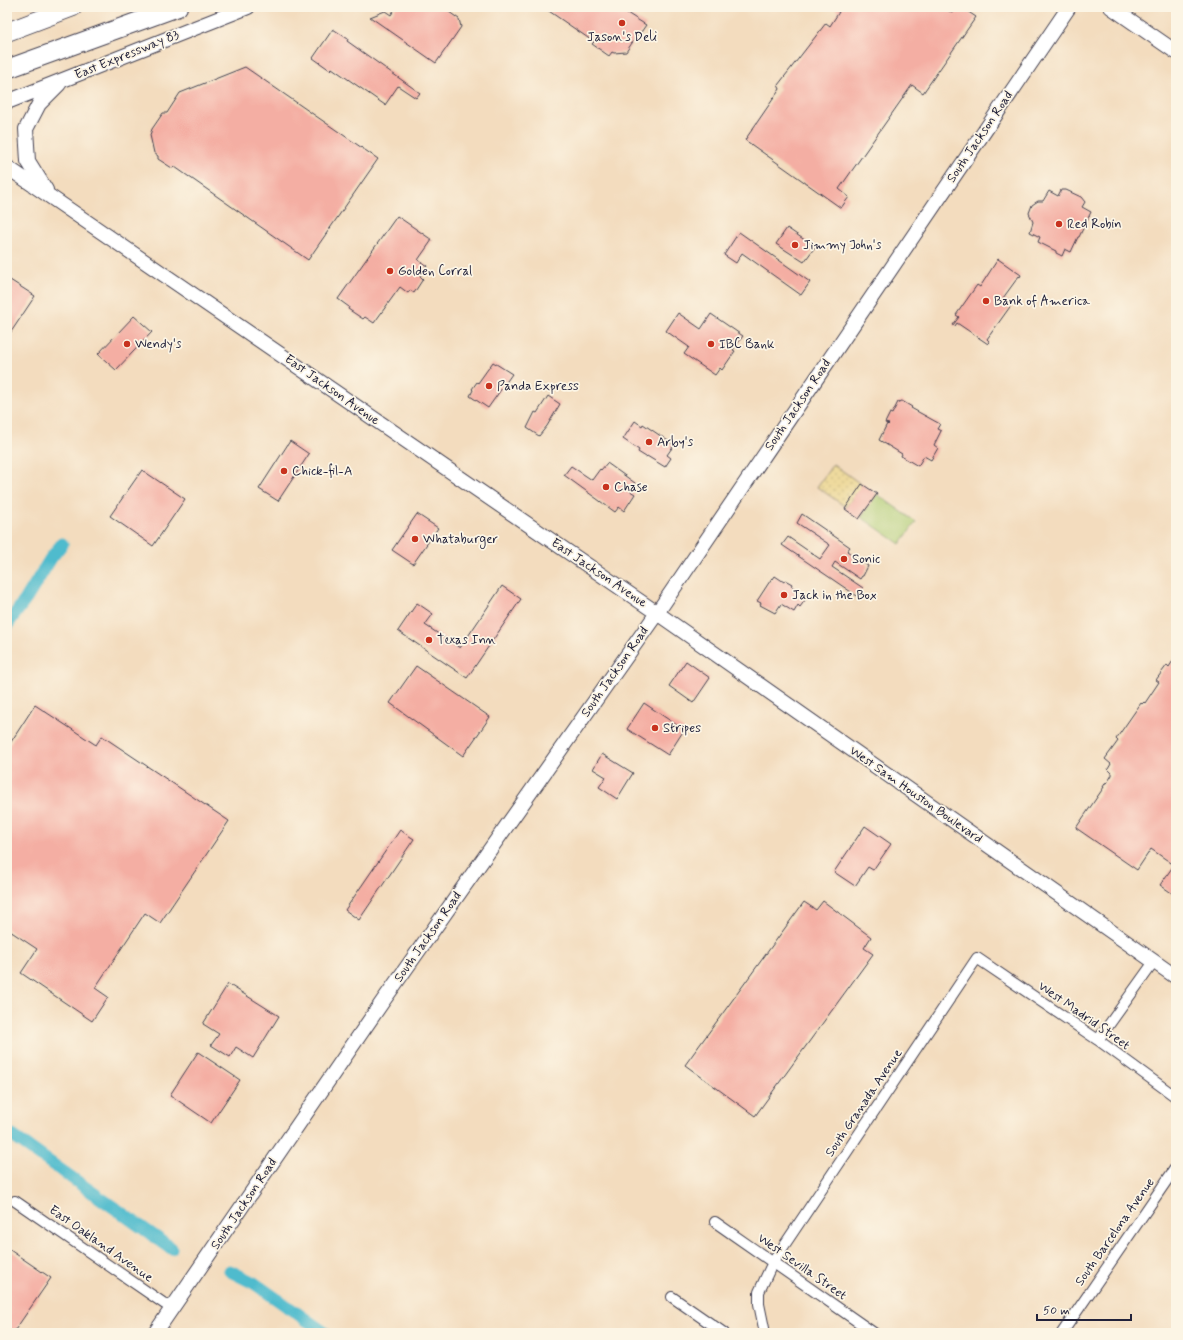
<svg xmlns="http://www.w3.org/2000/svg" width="1183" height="1340" viewBox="0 0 1183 1340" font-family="Mynerve,sans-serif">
  <defs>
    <pattern id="sand-dots" width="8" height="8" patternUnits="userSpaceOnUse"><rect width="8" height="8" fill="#eeda9e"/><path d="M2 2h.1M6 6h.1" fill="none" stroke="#ccbb89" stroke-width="1.8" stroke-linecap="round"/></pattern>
  </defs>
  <rect width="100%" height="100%" fill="#fcf5e5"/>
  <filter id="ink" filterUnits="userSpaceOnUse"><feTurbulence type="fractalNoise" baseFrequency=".025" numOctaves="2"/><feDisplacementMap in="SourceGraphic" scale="8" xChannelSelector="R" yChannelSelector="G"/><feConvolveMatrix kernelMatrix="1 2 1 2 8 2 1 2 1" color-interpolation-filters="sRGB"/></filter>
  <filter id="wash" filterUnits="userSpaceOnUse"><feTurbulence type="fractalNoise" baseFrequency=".012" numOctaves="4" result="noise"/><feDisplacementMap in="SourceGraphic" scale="16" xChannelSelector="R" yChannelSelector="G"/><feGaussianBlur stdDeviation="0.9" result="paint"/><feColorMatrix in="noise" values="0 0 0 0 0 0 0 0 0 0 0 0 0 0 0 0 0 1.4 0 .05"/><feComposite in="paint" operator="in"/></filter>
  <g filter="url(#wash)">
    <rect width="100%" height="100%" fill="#f3dcbe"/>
    <path fill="#adcb71" stroke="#687656" d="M 877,494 L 916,522 L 900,544 L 861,517 Z"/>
    <path fill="url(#sand-dots)" stroke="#887e6c" d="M 833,464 L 862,485 L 846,507 L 817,487 Z"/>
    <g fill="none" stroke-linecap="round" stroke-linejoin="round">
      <path stroke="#50bbcd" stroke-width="13" d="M 7,625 L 26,599 L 51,558 L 62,544
        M 7,1132 L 171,1248
        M 230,1271 L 254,1283 L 325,1333"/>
    </g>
    <g id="blocks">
      <path fill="#f4aea3" d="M 396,7 L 442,7 L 459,19 L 461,27 L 436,63 L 370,17 L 385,11 L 391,15 Z
        M 543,7 L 620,7 L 619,8 L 646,25 L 639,35 L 638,34 L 626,52 L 614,53 L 612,52 L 609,56 L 592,44 L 594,42 Z
        M 838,7 L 943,7 L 952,13 L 956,7 L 961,7 L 976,17 L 923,93 L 912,85 L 839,189 L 849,197 L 841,208 L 745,140 L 780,89 L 778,85 L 826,23 L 830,26 L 839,12 L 836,10 Z
        M 333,29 L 348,39 L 347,41 L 420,93 L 416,98 L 398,86 L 385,105 L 332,68 L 330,70 L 313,58 Z
        M 245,67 L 378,159 L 308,260 L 175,167 L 172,168 L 158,159 L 158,156 L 154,153 L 150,135 L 152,129 L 163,113 L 167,113 L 180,93 Z
        M 1061,190 L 1066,190 L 1081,197 L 1085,202 L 1082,207 L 1091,212 L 1079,237 L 1078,237 L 1071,252 L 1065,249 L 1062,256 L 1056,253 L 1056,251 L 1038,242 L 1040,237 L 1030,232 L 1033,222 L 1029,213 L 1032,205 L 1038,201 L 1043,201 L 1049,191 L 1058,196 Z
        M 397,216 L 432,240 L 418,260 L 427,266 L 420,276 L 423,279 L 414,293 L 410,290 L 408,293 L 400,287 L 374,323 L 365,317 L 363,319 L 348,309 L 349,307 L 338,299 Z
        M 787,228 L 815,247 L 804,262 L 776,244 Z
        M 739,232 L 810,282 L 801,295 L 742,253 L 736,263 L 724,255 Z
        M 998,259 L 1021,275 L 1020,277 L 1019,276 L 1003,298 L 1012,304 L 987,339 L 989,341 L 988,344 L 957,323 L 955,326 L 953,325 L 959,317 L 956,315 L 977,285 L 980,287 Z
        M 7,278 L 35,296 L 11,332 L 7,330 Z
        M 678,313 L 701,329 L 711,314 L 743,336 L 733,350 L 735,351 L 722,370 L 720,368 L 715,375 L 684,354 L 689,347 L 666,331 Z
        M 134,316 L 152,332 L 116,370 L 98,354 Z
        M 493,362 L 512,374 L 488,408 L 470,396 L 473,390 L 472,389 L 477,382 L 478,383 Z
        M 548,396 L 560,404 L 547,426 L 539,436 L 527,428 L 535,412 L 537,413 Z
        M 902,401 L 912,407 L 911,408 L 940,424 L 937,429 L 941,431 L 934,445 L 938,448 L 931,460 L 924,456 L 918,466 L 901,456 L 902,454 L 879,440 L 887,424 L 888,425 L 889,424 L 885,423 L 890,413 L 892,414 L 898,402 Z
        M 635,421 L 642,426 L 643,424 L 674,445 L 667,455 L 671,458 L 665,467 L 647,456 L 646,457 L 638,452 L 639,450 L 623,439 Z
        M 290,441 L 309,454 L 278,501 L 259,489 Z
        M 607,463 L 635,483 L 630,491 L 635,494 L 624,511 L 619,507 L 615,512 L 564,475 L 571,466 L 592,480 L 600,469 L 601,470 Z
        M 142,470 L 185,499 L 153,546 L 110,516 Z
        M 862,484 L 877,494 L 859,519 L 845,509 Z
        M 417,514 L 438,528 L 413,564 L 392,550 Z
        M 802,514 L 850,547 L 847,551 L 868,566 L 863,576 L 862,576 L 860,579 L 835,562 L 832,567 L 863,588 L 857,596 L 782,545 L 788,537 L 820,559 L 830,545 L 797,523 Z
        M 775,576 L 784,582 L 785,580 L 792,584 L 791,586 L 803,594 L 804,593 L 808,596 L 800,607 L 798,605 L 794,612 L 781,604 L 775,613 L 760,605 L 761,603 L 757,601 L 772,578 L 773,579 Z
        M 502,586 L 521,599 L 467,678 L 398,631 L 417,603 L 433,614 L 425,625 L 460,648 Z
        M 1176,656 L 1176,896 L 1160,885 L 1174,865 L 1151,849 L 1137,870 L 1076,828 L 1104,787 L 1103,787 L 1106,782 L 1107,783 L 1112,775 L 1112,773 L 1108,769 L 1111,764 L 1105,759 L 1118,741 L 1116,739 L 1141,703 L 1142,704 L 1144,702 L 1145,703 L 1159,682 L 1156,680 L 1167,665 L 1169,667 Z
        M 686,661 L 710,678 L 693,703 L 669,686 Z
        M 416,666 L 490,717 L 463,756 L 390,703 Z
        M 644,703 L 684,730 L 668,755 L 627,729 Z
        M 35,705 L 96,745 L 102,736 L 229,821 L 160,923 L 145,913 L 95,988 L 108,997 L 92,1021 L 21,973 L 37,949 L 7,929 L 7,748 Z
        M 602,754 L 633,773 L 617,799 L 599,787 L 606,777 L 593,769 Z
        M 865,826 L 891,844 L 873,870 L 868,867 L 855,886 L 834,872 Z
        M 400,830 L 414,839 L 359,920 L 345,910 Z
        M 823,901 L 871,937 L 864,948 L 873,954 L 755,1116 L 685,1065 L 804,902 L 816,910 Z
        M 228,984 L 279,1016 L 253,1058 L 236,1047 L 230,1057 L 211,1045 L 219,1034 L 203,1024 Z
        M 198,1052 L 240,1080 L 211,1123 L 170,1095 Z
        M 7,1248 L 51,1278 L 13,1333 L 7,1333 Z"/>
    </g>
  </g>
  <g filter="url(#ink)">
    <use href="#blocks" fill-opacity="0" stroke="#413e4f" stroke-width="1"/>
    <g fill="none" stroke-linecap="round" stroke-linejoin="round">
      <defs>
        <path id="street" d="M 1098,1040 L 1154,962
          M 15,1201 L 172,1309
          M 715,1222 L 874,1333
          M 672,1297 L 724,1333
          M 765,1333 L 759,1304 L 759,1292 L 773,1262 L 977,958 L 1098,1040 L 1176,1097
          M 1062,1333 L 1176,1167"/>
        <path id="secondary" d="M 1111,7 L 1176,52
          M 7,102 L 248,7
          M 7,167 L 657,613 L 1176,977
          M 46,190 L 28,161 L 26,129 L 39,104 L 59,84
          M 155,1333 L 383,1001 L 657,613 L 1069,7"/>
        <path id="highway" d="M 7,32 L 73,7
          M 7,69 L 178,7"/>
      </defs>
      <use href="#street" stroke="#413e4f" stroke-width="12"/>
      <use href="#secondary" stroke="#413e4f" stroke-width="16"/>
      <use href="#highway" stroke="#413e4f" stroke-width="20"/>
      <use href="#street" stroke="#fff" stroke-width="10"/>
      <use href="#secondary" stroke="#fff" stroke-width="14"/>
      <use href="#highway" stroke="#fff" stroke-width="18"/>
    </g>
  </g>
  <g fill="#c8321e" stroke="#fcf5e5" stroke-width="1.5">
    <circle cx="622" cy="23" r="4"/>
    <circle cx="1059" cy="224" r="4"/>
    <circle cx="795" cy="245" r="4"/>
    <circle cx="390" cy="271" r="4"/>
    <circle cx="986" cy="301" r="4"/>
    <circle cx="127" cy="344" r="4"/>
    <circle cx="711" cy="344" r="4"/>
    <circle cx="489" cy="386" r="4"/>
    <circle cx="649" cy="442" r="4"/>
    <circle cx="284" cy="471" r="4"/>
    <circle cx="606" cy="487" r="4"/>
    <circle cx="415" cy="539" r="4"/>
    <circle cx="844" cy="559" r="4"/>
    <circle cx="784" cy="595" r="4"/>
    <circle cx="429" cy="640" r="4"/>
    <circle cx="655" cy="728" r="4"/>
  </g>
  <g text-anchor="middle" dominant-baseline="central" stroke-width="3.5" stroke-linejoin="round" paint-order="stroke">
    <g font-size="13" fill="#22223b" stroke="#fcf5e5" text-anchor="start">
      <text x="622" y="37" text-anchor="middle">Jason's Deli</text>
      <text x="1067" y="224">Red Robin</text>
      <text x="803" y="245">Jimmy John's</text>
      <text x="398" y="271">Golden Corral</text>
      <text x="994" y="301">Bank of America</text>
      <text x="135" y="344">Wendy's</text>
      <text x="719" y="344">IBC Bank</text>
      <text x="497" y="386">Panda Express</text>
      <text x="657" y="442">Arby's</text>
      <text x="292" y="471">Chick-fil-A</text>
      <text x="614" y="487">Chase</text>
      <text x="423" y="539">Whataburger</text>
      <text x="852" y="559">Sonic</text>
      <text x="792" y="595">Jack in the Box</text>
      <text x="437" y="640">Texas Inn</text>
      <text x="663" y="728">Stripes</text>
    </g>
    <g font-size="13" fill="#22223b" stroke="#fcf5e5">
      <text transform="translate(127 55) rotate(-22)">East Expressway 83</text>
      <text transform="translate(980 137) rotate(-56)">South Jackson Road</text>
      <text transform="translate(332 390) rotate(35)">East Jackson Avenue</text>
      <text transform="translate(798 405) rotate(-56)">South Jackson Road</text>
      <text transform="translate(599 573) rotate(34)">East Jackson Avenue</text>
      <text transform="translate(615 672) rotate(-55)">South Jackson Road</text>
      <text transform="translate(916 795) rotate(35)">West Sam Houston Boulevard</text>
      <text transform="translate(428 937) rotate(-55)">South Jackson Road</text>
      <text transform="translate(1084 1016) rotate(35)">West Madrid Street</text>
      <text transform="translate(864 1103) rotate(-56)">South Granada Avenue</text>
      <text transform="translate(244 1204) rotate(-56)">South Jackson Road</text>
      <text transform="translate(1115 1232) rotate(-55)">South Barcelona Avenue</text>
      <text transform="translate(101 1244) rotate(35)">East Oakland Avenue</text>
      <text transform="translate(802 1267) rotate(35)">West Sevilla Street</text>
    </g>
  </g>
  <rect width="1183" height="1340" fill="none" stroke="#fcf5e5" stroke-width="24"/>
  <path d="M1037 1314v6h94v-6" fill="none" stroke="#22223b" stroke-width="2"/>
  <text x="1043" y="1314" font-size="12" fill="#22223b" stroke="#fcf5e5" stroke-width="3" paint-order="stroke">50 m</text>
</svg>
